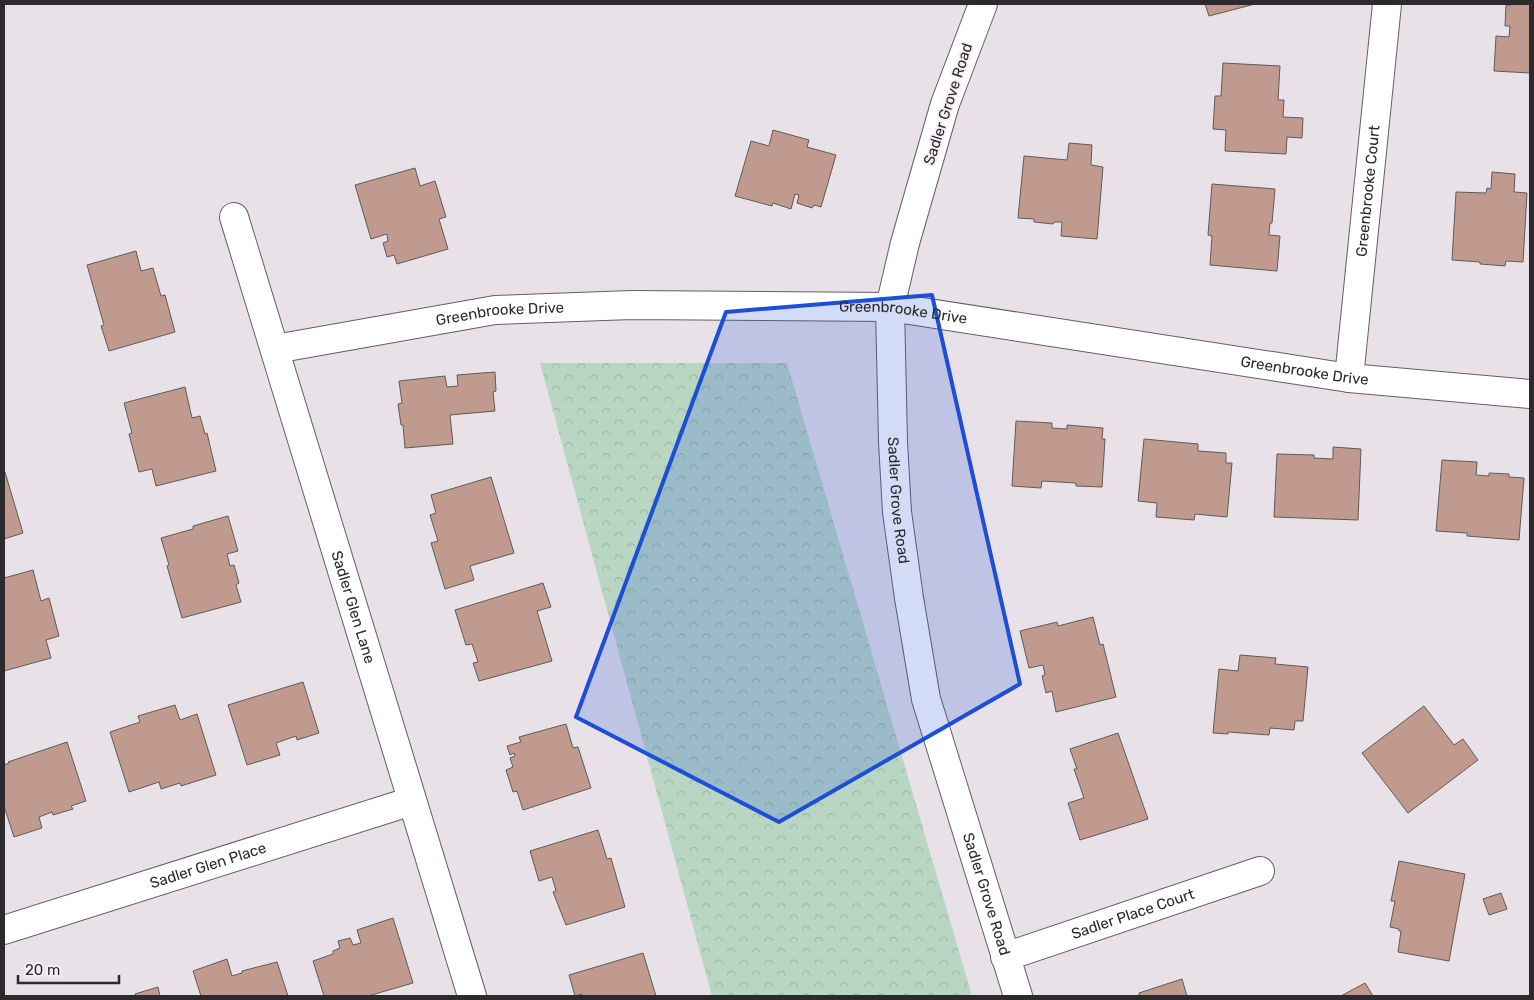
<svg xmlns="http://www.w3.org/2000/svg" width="1534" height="1000" viewBox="0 0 1534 1000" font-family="Rubik,sans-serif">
  <defs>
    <pattern id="forest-crowns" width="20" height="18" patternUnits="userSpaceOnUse" patternTransform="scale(1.25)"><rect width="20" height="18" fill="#b9d6c3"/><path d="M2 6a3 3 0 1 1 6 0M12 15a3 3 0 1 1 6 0" fill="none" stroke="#9fb8a8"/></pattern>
  </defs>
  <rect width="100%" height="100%" fill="#e8e1e8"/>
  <path fill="url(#forest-crowns)" d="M 540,363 L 787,363 L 972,996 L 712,996 Z"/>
  <path fill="#c09a8e" stroke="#615a57" d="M 1205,4 L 1255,4 L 1209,16 Z
    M 1511,4 L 1530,4 L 1530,73 L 1494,71 L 1496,36 L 1509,37 L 1510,26 L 1505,26 L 1506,5 L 1511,5 Z
    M 1223,63 L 1280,66 L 1278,100 L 1284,100 L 1283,117 L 1303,118 L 1302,138 L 1287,137 L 1286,154 L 1225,151 L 1226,130 L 1213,129 L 1215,96 L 1221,96 Z
    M 773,130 L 809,140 L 807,147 L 836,155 L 821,207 L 814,205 L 812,208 L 797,203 L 799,195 L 795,194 L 791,209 L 773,203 L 772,206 L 735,196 L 751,141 L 769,146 Z
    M 1069,143 L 1092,145 L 1091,165 L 1103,167 L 1097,239 L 1061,236 L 1062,222 L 1054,222 L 1053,224 L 1034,222 L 1034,219 L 1018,218 L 1024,156 L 1067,160 Z
    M 415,168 L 420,186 L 435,181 L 446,217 L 439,219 L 448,249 L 397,264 L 394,255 L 387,257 L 383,243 L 388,241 L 387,234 L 371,239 L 355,185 Z
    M 1492,172 L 1515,174 L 1514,192 L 1527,193 L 1523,262 L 1506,261 L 1505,266 L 1480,264 L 1480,262 L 1452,260 L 1456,192 L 1486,193 L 1487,188 L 1491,189 Z
    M 1212,184 L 1275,189 L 1272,223 L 1270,223 L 1269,235 L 1280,236 L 1277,271 L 1210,265 L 1212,236 L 1208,235 Z
    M 136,251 L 141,271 L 153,268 L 161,296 L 165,295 L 175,332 L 109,351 L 101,326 L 104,325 L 87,265 Z
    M 495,372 L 496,391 L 493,392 L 495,411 L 450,415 L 453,444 L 405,448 L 403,425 L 401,425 L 398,404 L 402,403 L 399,381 L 445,376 L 447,387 L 458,386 L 457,375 Z
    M 185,387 L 192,418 L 200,416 L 205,434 L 207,433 L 216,471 L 156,486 L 152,469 L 139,472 L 129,434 L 132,433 L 124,403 Z
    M 1016,421 L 1052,423 L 1052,428 L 1067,429 L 1067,425 L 1103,428 L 1102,439 L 1105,439 L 1102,487 L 1076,486 L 1076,483 L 1042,481 L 1041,488 L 1012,486 Z
    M 1144,439 L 1198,444 L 1198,451 L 1226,453 L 1226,463 L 1232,463 L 1227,517 L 1195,514 L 1194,520 L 1156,517 L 1157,503 L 1138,501 Z
    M 1333,447 L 1361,449 L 1358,520 L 1274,517 L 1277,454 L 1314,455 L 1314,458 L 1333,459 Z
    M 1442,460 L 1477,462 L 1476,475 L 1489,476 L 1489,473 L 1509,474 L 1509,477 L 1524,478 L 1519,540 L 1467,536 L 1467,533 L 1436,531 Z
    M 5,472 L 23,533 L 4,539 L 4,473 Z
    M 491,477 L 514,553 L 470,566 L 474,580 L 445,589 L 431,543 L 438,541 L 430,515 L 436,513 L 431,495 Z
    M 228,516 L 238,551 L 227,554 L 230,566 L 234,565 L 239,583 L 236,585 L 241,602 L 182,618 L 167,566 L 169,565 L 161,538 L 193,529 L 193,526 Z
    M 33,570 L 41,601 L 49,598 L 59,636 L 46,640 L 51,658 L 4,671 L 4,578 Z
    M 543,583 L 551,607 L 537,611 L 552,661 L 479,681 L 473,663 L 478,662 L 472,644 L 466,645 L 455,610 Z
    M 1093,617 L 1100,645 L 1103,644 L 1116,697 L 1056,712 L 1052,691 L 1046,693 L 1042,676 L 1045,675 L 1043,665 L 1029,668 L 1020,631 L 1057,622 L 1058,626 Z
    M 1240,655 L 1276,658 L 1275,664 L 1308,667 L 1303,721 L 1295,721 L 1294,730 L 1270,728 L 1269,735 L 1228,732 L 1228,734 L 1213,733 L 1219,669 L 1238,671 Z
    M 303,682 L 319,733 L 297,740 L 296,736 L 276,743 L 280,755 L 247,765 L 228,705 Z
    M 175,705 L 180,720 L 197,714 L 216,775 L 181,786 L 180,783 L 161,789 L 159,782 L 129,792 L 110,732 L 140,722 L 138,716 Z
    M 1424,706 L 1454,745 L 1463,739 L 1478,760 L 1408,813 L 1362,753 Z
    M 566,724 L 573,748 L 578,747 L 591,788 L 523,810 L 517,791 L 513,792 L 506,770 L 513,767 L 510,758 L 515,756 L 514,753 L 510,755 L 507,746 L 521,742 L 519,737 Z
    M 1118,733 L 1148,819 L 1080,840 L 1068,803 L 1084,798 L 1074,769 L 1077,769 L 1070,749 Z
    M 67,742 L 86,801 L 71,806 L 73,809 L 53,815 L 52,812 L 39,817 L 42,828 L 14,837 L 4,806 L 4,765 L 9,763 L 8,762 Z
    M 598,830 L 607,859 L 611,858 L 625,907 L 566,925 L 553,892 L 556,891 L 552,877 L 539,881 L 530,851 Z
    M 1399,861 L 1465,874 L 1449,961 L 1398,952 L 1401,931 L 1399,931 L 1399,929 L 1390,927 L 1395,901 L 1391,901 Z
    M 1501,893 L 1507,909 L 1489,915 L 1483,899 Z
    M 393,918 L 413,983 L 368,996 L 324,996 L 313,961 L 333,954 L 333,951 L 340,948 L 338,941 L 350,938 L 353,945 L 361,943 L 357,930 Z
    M 643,953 L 656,996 L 582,996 L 582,994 L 575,996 L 569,975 Z
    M 227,959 L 232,976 L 242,973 L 242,971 L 277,962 L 288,996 L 201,996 L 193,971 Z
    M 1182,979 L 1187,996 L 1139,996 L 1139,993 Z
    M 1365,983 L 1373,996 L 1341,996 Z
    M 158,987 L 160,996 L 135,996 L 135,994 Z"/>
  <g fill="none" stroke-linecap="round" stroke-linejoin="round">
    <defs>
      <g id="street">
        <path id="s1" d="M 983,4 L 945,104 L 905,243 L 890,307 L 893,442 L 897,512 L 909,598 L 926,699 L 1018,996"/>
        <path id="s2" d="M 234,217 L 472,996"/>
        <path id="s3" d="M 275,349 L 495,310 L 632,305 L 890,307 L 1349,378 L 1530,394"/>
        <path id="s4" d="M 1349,378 L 1387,4"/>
        <path id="s5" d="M 4,930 L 412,801"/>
        <path id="s6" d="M 1005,957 L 1260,871"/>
      </g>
    </defs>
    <use href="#street" stroke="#655f65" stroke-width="30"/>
    <use href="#street" stroke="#fff" stroke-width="28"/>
  </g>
  <path fill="#1d4ed8" fill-opacity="0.2" stroke="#1d4ed8" stroke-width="4" stroke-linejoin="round" d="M 932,295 L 1020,684 L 779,822 L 576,717 L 726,312 Z"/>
  <g text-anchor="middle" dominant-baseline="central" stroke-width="4" stroke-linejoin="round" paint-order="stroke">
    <g font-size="15" fill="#2d2a2d" stroke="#f5eff5">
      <text transform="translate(948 104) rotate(-72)">Sadler Grove Road</text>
      <text stroke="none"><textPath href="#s4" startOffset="188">Greenbrooke Court</textPath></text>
      <text stroke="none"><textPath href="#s3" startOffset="632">Greenbrooke Drive</textPath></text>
      <text stroke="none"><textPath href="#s3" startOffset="228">Greenbrooke Drive</textPath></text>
      <text stroke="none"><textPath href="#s3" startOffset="1038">Greenbrooke Drive</textPath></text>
      <text stroke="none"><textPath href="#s1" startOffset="511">Sadler Grove Road</textPath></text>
      <text stroke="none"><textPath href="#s2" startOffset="408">Sadler Glen Lane</textPath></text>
      <text stroke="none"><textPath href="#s5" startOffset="214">Sadler Glen Place</textPath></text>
      <text stroke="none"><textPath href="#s1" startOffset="916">Sadler Grove Road</textPath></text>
      <text stroke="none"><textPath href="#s6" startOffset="135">Sadler Place Court</textPath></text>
    </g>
  </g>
  <rect width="1534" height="1000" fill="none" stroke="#2d2a2d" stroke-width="10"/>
  <path d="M18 975v8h101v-8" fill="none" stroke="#2d2a2d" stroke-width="2.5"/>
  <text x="25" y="975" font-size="15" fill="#2d2a2d" stroke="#f5eff5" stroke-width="4" paint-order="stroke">20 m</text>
</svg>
